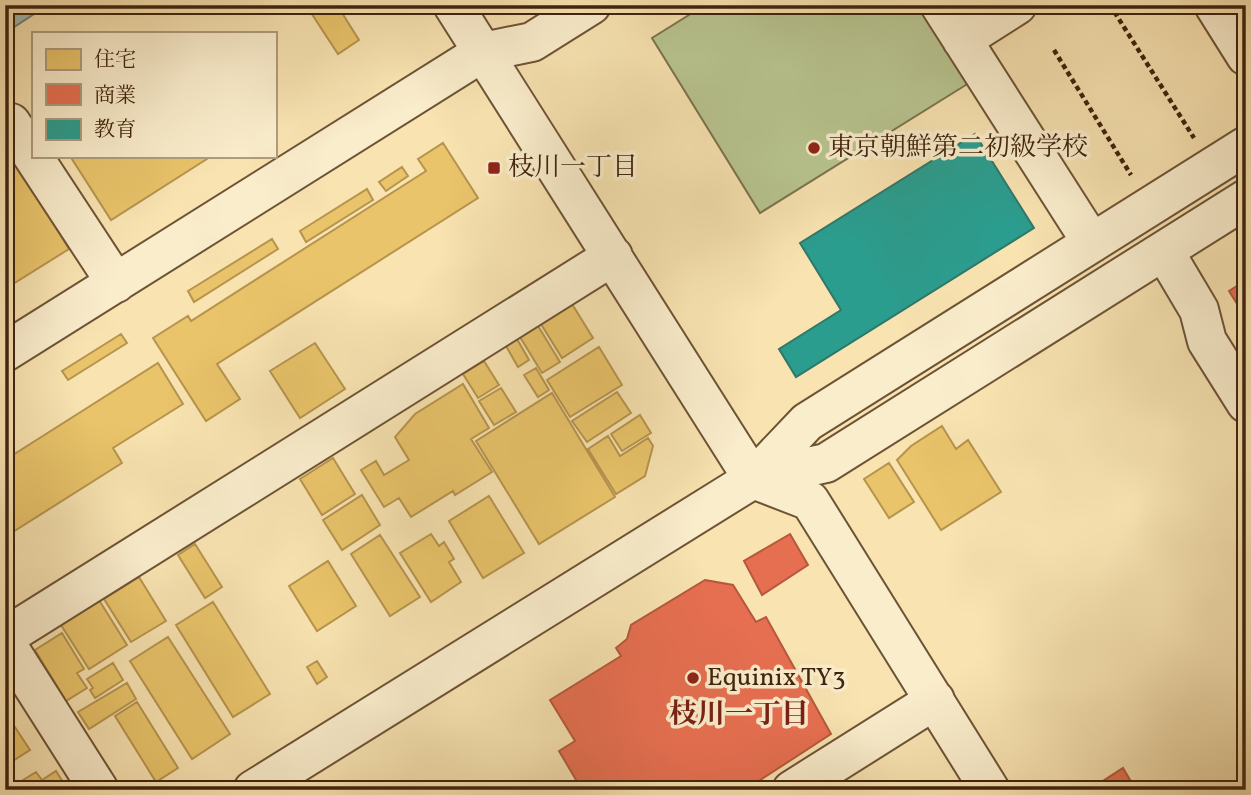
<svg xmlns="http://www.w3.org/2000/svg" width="1251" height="795" viewBox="0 0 1251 795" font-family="Vollkorn,'Noto Serif JP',serif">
  <rect width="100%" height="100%" fill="#f8e3b1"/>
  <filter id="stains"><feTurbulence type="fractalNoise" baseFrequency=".00286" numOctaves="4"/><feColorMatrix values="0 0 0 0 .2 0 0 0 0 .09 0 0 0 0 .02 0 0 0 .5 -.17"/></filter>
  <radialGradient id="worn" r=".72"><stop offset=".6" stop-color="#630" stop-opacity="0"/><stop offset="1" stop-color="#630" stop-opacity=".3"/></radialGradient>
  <path fill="#b8c590" stroke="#7c744e" stroke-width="2" d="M 705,5 L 921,5 L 969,83 L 760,213 L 652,38 Z"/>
  <path fill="#a0bcb5" stroke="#797f71" stroke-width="2" d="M 5,5 L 48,5 L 5,33 Z"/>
  <path fill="#e9c46a" stroke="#b6944e" stroke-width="2" d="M 306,5 L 337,5 L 359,40 L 338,54 Z
    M 443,143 L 478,198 L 217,364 L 240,399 L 206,421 L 153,338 L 188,316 L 191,321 L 426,171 L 418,159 Z
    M 70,156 L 210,156 L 210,157 L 111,220 Z
    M 16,163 L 69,249 L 5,289 L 5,170 Z
    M 402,167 L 408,176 L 386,191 L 379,182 Z
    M 367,189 L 373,200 L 306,242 L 300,231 Z
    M 272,239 L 278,249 L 194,302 L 188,291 Z
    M 572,304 L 593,338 L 562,358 L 541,324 Z
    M 538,326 L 560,362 L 542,373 L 520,337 Z
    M 121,334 L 127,343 L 68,380 L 62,371 Z
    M 517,339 L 529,360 L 518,367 L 506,346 Z
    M 315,343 L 345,389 L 300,418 L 270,371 Z
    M 599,347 L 622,385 L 570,417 L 547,380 Z
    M 484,361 L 499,385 L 478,398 L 463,374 Z
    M 158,363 L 183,404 L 113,448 L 122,463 L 5,537 L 5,460 Z
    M 536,368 L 549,390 L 538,397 L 524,375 Z
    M 463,384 L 489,428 L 471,439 L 492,472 L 455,495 L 453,491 L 411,517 L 399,498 L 384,507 L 361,470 L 376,461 L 384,475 L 409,460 L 395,437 L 415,414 Z
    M 501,388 L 516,412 L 494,425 L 479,401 Z
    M 617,392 L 631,413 L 587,442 L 572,421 Z
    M 552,393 L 615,497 L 539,544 L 476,441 Z
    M 640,415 L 651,433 L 622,451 L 611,434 Z
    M 942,426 L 956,449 L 968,440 L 1001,492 L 941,530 L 897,460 L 911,446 Z
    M 608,436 L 620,456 L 648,438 L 653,446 L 645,476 L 616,494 L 588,449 Z
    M 333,458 L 355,494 L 322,515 L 300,479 Z
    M 889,463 L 914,502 L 889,518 L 864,479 Z
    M 362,495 L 380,525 L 342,550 L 323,520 Z
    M 489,496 L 524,553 L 483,578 L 449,521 Z
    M 431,534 L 439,546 L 444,542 L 454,559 L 449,562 L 461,582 L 431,602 L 400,553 Z
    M 380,535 L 420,597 L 390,616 L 351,554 Z
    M 195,544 L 222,587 L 205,598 L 178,555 Z
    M 328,561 L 356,606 L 317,631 L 289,586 Z
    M 139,577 L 166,621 L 131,642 L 104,599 Z
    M 99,600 L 127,645 L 89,669 L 61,625 Z
    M 213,602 L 270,694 L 233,717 L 176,625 Z
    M 62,633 L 84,669 L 77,673 L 87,688 L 66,701 L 35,650 Z
    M 168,637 L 230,734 L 192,759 L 130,661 Z
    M 317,661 L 327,677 L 317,684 L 307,667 Z
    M 113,663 L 123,680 L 95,698 L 90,690 L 93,688 L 87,679 Z
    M 127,683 L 136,699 L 89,729 L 78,712 Z
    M 137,702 L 178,768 L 156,782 L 115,716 Z
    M 5,712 L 30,750 L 5,766 Z
    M 56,771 L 68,790 L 7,790 L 36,772 L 42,780 Z"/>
  <path fill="#e76f51" stroke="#b5583c" stroke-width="2" d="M 1246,280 L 1246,318 L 1229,291 Z
    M 790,534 L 808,565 L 762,595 L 744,561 Z
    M 705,580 L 733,585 L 756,622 L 766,617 L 831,734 L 745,790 L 582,790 L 559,751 L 575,741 L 550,700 L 621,656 L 616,648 L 627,639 L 631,625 Z
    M 1123,768 L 1136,790 L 1089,790 Z"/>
  <path fill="#2a9d8f" stroke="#307868" stroke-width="2" d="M 975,134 L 1034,228 L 796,377 L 779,349 L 841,310 L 800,243 Z"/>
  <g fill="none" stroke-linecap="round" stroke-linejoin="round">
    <defs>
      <path id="minor" d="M 453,5 L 753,479 L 810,501 L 990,790
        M 940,5 L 1092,243
        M 1214,5 L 1246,56
        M 962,40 L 1017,5
        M 5,127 L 11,123 L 116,283
        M 1164,251 L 1199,310 L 1207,341 L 1246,403
        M 5,352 L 483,52 L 532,42 L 591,5
        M 753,479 L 826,463 L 1246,199
        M 5,637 L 613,256
        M 5,642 L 99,790
        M 253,790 L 753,479 L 807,422 L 1246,146
        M 792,790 L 935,700"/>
    </defs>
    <use href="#minor" stroke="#6d5335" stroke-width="42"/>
    <path stroke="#3f230c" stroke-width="4.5" stroke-dasharray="5 3.5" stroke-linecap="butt" d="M 1110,5 L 1194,138
      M 1054,50 L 1131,175"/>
    <use href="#minor" stroke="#faedcc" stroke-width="38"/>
  </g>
  <g fill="#8f2418" stroke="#faedcc" stroke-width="2.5">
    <circle cx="814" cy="148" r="7"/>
    <rect x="487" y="161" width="14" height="14" rx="3.5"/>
    <circle cx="693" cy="678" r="7"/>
  </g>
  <g text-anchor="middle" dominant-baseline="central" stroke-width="7" stroke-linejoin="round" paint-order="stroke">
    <g font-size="26" fill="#3f230c" stroke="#faedcc" text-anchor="start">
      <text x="828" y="148">東京朝鮮第二初級学校</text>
      <text x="508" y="168">枝川一丁目</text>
      <text x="707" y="678">Equinix TY3</text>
    </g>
    <g font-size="28" font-weight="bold" fill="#7a1f14" stroke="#faedcc">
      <text x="739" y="715">枝川一丁目</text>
    </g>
  </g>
  <rect width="1251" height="795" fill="none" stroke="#f8e3b1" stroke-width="28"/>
  <rect x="7" y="7" width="1237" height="781" fill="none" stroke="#3f230c" stroke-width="3.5"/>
  <rect x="14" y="14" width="1223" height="767" fill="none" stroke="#3f230c" stroke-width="2"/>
  <rect x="32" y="32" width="245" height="126" fill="#faedcc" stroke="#af9c7f" stroke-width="2"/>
  <rect x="46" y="49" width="35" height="21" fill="#e9c46a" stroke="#af9c7f" stroke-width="2"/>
  <text x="94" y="66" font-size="21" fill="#3f230c">住宅</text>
  <rect x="46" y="84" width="35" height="21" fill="#e76f51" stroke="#af9c7f" stroke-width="2"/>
  <text x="94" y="102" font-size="21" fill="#3f230c">商業</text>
  <rect x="46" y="119" width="35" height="21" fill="#2a9d8f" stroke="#af9c7f" stroke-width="2"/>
  <text x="94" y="136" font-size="21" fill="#3f230c">教育</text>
  <rect width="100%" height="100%" filter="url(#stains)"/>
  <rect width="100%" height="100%" fill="url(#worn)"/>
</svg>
